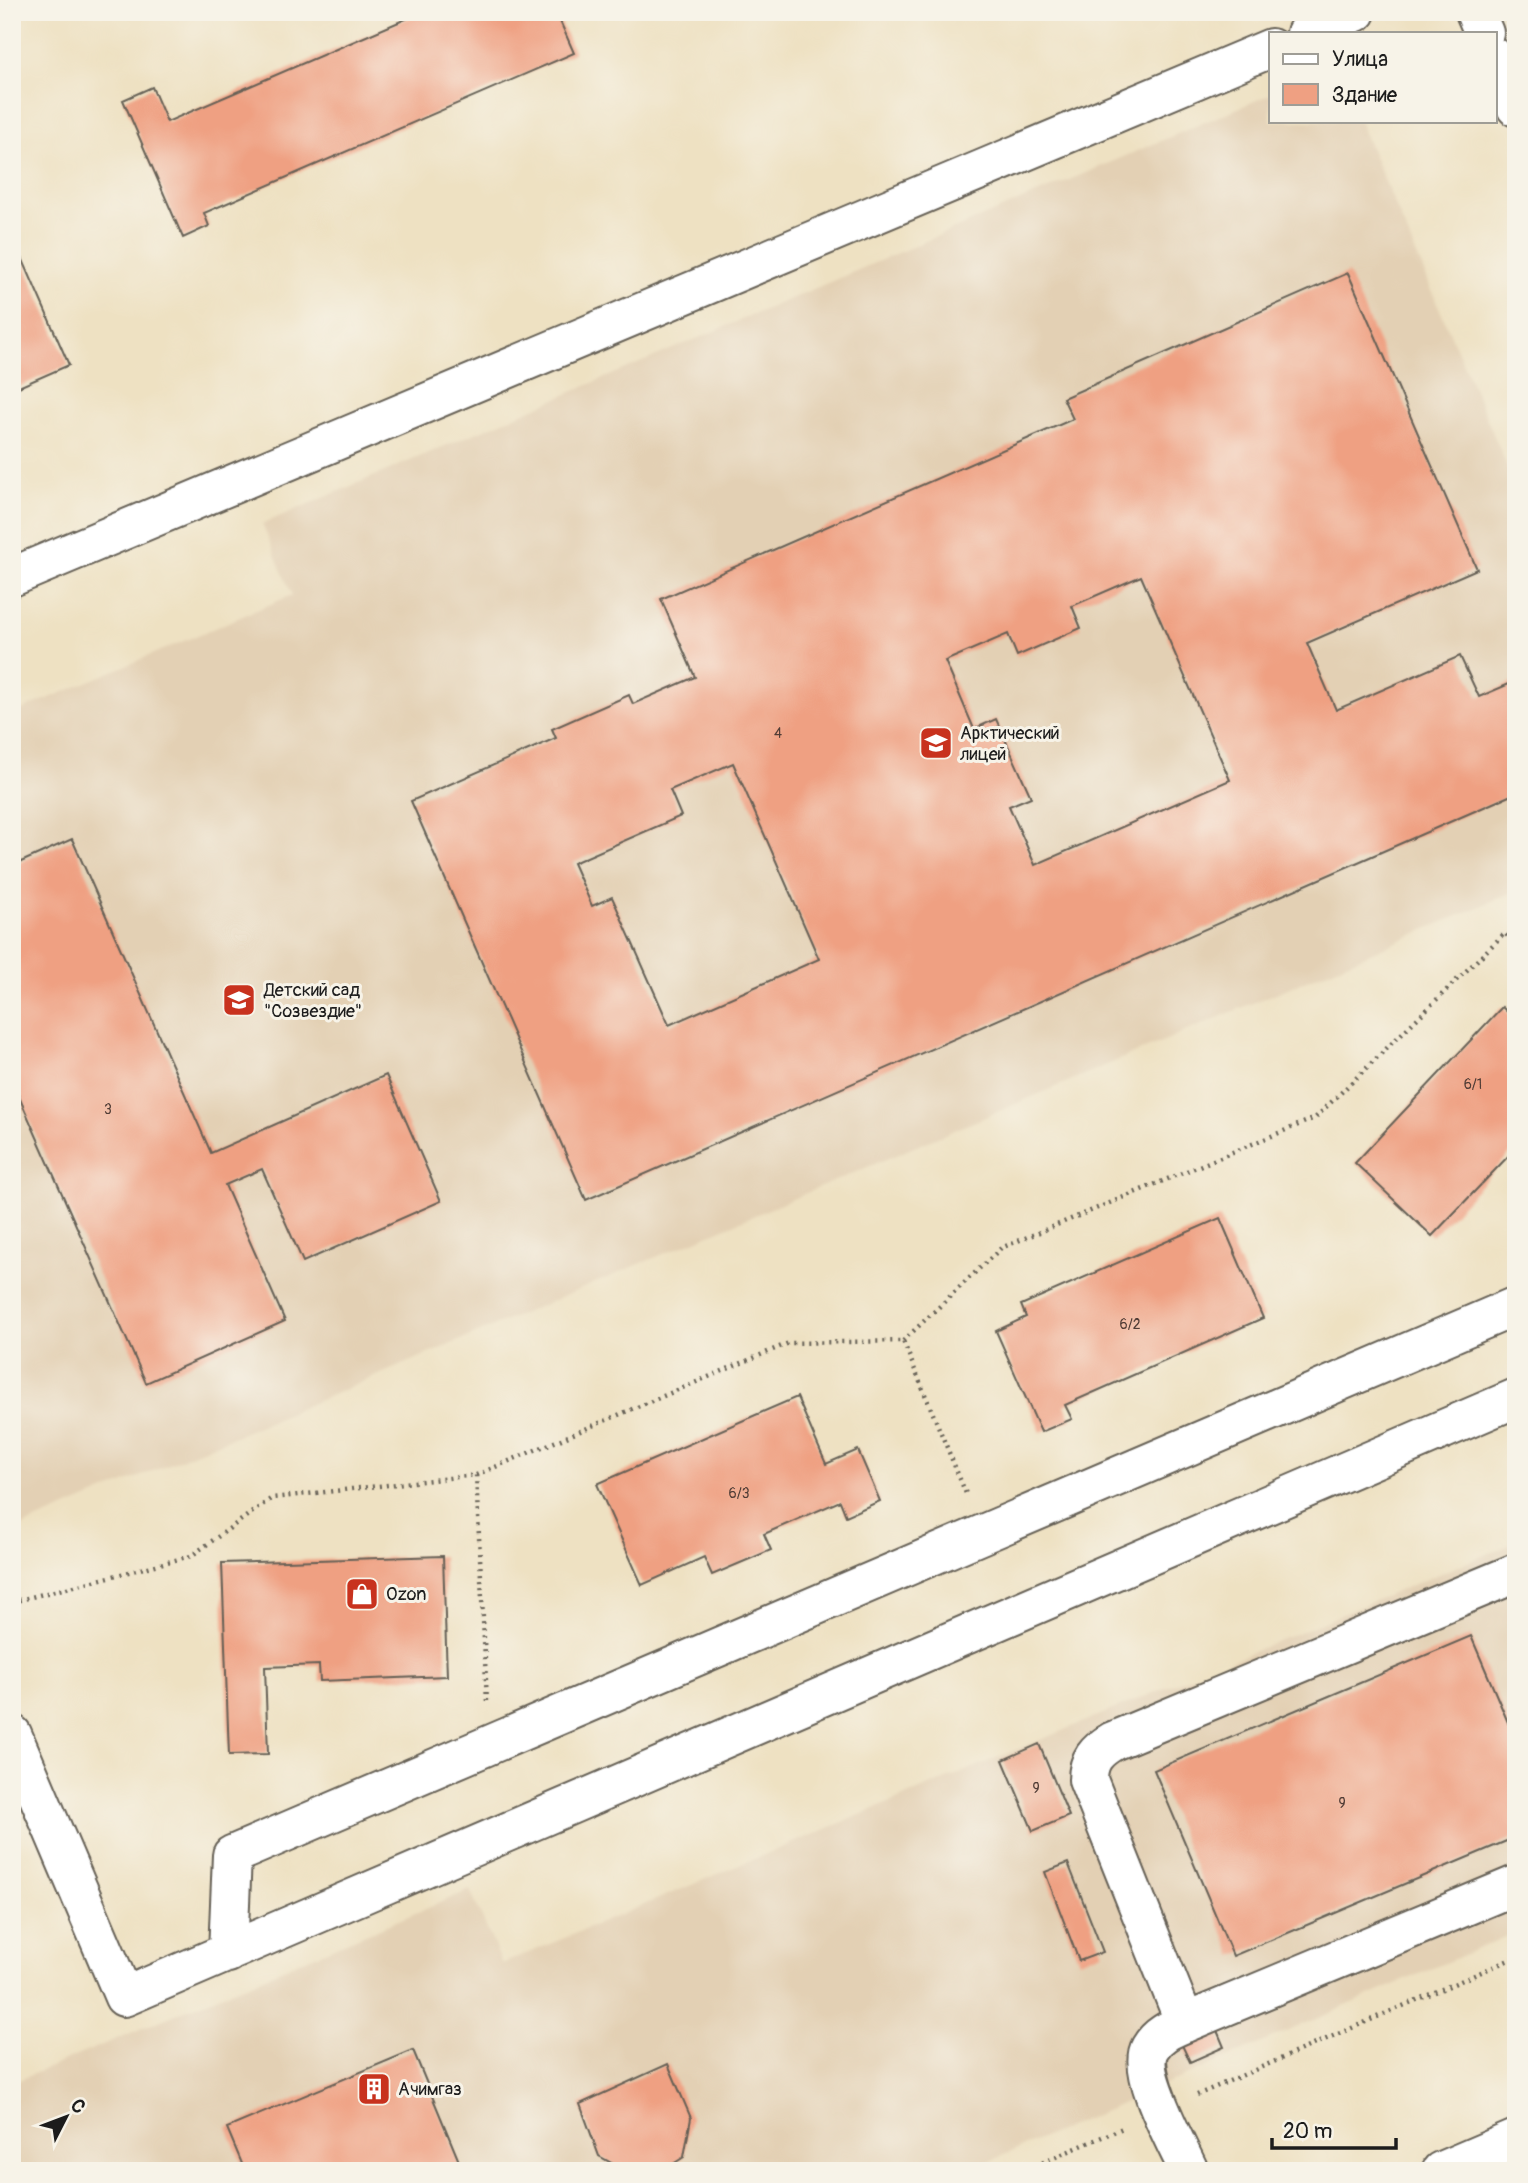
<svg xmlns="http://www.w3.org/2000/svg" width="1528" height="2183" viewBox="0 0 1528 2183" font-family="Pangolin,sans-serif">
  <rect width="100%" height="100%" fill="#f7f3e8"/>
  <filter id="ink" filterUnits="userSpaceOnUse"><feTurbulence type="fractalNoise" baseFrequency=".0143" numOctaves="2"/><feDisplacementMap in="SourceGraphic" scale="14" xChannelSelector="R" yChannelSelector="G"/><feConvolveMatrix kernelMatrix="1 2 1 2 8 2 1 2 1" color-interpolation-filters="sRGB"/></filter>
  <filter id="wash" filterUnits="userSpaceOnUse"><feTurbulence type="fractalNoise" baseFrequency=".00686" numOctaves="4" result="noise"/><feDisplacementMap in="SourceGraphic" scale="28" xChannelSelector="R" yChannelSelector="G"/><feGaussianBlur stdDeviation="1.57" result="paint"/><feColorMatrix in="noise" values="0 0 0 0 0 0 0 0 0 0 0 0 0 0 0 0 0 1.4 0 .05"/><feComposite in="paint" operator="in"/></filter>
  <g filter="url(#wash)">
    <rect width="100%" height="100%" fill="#eee1c2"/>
    <path fill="#e3d0b4" d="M 1271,94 L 1271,121 L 1359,121 L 1516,487 L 1516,891 L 12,1531 L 12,714 L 292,595 L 262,524 Z
      M 1516,1542 L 1516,1932 L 967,2171 L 12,2171 L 12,2083 L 470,1890 L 502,1964 Z"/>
    <g id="blocks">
      <path fill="#efa082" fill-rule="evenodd" d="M 422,12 L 556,12 L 574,53 L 204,213 L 209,226 L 183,238 L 123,100 L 152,87 L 167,122 Z
        M 12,235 L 69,365 L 12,390 Z
        M 1348,273 L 1477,569 L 1307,643 L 1336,710 L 1460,656 L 1479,697 L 1516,681 L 1516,793 L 586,1200 L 411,801 L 556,738 L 552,729 L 629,695 L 633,704 L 695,677 L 661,599 L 1073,419 L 1063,398 ZM 1141,576 L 1230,780 L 1035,865 L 1009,806 L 1031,797 L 996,719 L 974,729 L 945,661 L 1008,634 L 1017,656 L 1081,628 L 1072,606 ZM 733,763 L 819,959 L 669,1025 L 612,897 L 592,906 L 573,863 L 681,816 L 670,790 Z
        M 72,839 L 211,1153 L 386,1075 L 441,1201 L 303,1262 L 262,1169 L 225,1185 L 285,1321 L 146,1383 L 12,1081 L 12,866 Z
        M 1502,1007 L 1516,1020 L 1516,1148 L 1432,1236 L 1355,1163 Z
        M 1220,1218 L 1263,1318 L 1065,1405 L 1072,1419 L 1041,1432 L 996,1331 L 1026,1317 L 1021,1305 Z
        M 797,1397 L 826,1464 L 858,1450 L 880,1501 L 846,1516 L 840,1501 L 764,1534 L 771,1550 L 712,1575 L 704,1557 L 642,1585 L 597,1484 Z
        M 443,1556 L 447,1676 L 320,1681 L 319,1665 L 265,1667 L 268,1754 L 229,1755 L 222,1563 Z
        M 1471,1636 L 1516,1741 L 1516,1837 L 1233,1956 L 1154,1770 Z
        M 1039,1744 L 1069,1816 L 1033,1831 L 1003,1760 Z
        M 1068,1863 L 1103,1952 L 1079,1961 L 1045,1872 Z
        M 1216,2028 L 1224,2047 L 1190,2062 L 1181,2043 Z
        M 413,2050 L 463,2171 L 245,2171 L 227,2128 Z
        M 668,2064 L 691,2118 L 684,2157 L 662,2171 L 626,2171 L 599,2156 L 580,2104 Z"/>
    </g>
  </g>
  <g filter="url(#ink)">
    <use href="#blocks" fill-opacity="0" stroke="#666156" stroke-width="2"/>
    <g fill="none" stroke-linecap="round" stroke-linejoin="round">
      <defs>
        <path id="minor" d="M 1306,33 L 1356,12
          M 12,577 L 1271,48
          M 12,1734 L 124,1997 L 1516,1398
          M 228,1953 L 232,1855 L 1516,1306
          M 1185,2023 L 1516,1885
          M 1189,2171 C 1178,2146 1136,2072 1150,2048 C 1158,2034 1171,2029 1185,2023 L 1088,1780 C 1088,1760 1096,1751 1113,1741 L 1516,1573"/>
        <path id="major" d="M 1475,12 L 1484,33
          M 1495,58 L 1516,107
          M 1441,2171 L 1516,2139"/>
      </defs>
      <use href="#minor" stroke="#666156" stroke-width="42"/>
      <use href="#major" stroke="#666156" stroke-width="42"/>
      <path stroke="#666156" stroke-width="4.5" stroke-dasharray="2 5" stroke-linecap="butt" d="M 903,1341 L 1001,1248 L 1315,1118 L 1505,933 L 1516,946
        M 476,1475 L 789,1343 L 903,1341 L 967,1496
        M 12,1602 L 191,1556 L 272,1498 L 476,1475 L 487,1702
        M 1197,2095 L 1516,1957
        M 1023,2171 L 1125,2127"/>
      <use href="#minor" stroke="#fff" stroke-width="38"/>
      <use href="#major" stroke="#fff" stroke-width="38"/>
    </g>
  </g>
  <defs>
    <symbol id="school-square" viewBox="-11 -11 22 22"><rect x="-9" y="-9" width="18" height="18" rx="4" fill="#c8321e" stroke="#f7f3e8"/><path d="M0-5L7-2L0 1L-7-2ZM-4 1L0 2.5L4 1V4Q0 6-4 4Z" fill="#fff"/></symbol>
    <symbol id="shop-square" viewBox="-11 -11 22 22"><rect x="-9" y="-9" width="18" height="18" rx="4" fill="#c8321e" stroke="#f7f3e8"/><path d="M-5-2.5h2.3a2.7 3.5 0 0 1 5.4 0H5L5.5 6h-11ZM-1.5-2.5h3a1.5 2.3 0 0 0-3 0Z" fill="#fff"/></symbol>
    <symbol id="building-square" viewBox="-11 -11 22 22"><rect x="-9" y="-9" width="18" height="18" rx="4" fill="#c8321e" stroke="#f7f3e8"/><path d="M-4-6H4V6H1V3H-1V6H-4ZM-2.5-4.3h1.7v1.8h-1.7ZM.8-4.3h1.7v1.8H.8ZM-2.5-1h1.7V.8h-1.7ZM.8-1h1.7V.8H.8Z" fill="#fff"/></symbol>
  </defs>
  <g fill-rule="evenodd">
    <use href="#school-square" x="917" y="724" width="38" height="38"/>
    <use href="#school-square" x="220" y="981" width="38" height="38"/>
    <use href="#shop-square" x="343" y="1575" width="38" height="38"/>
    <use href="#building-square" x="355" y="2070" width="38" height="38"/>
  </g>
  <g text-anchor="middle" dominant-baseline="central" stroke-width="6" stroke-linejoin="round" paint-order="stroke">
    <g font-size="14" fill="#513d36">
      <text x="778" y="733">4</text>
      <text x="1473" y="1084">6/1</text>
      <text x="108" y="1109">3</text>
      <text x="1130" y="1324">6/2</text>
      <text x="739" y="1493">6/3</text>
      <text x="1036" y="1788">9</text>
      <text x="1342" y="1803">9</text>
    </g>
    <g font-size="18" fill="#1c1c1c" stroke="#f7f3e8" text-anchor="start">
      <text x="960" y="733">Арктический<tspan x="960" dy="21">лицей</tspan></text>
      <text x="264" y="990">Детский сад<tspan x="264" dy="21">"Созвездие"</tspan></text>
      <text x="386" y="1594">Ozon</text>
      <text x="398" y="2089">Ачимгаз</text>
    </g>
  </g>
  <rect width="1528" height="2183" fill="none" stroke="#f7f3e8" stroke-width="42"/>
  <rect x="1269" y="32" width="228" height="91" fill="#f7f3e8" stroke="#9f9d96" stroke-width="2"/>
  <rect x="1283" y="54" width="35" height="10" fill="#ffffff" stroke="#9f9d96" stroke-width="2"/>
  <text x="1332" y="66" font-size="21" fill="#1c1c1c">Улица</text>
  <rect x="1283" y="84" width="35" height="21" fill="#efa082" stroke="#9f9d96" stroke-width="2"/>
  <text x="1332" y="102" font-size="21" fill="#1c1c1c">Здание</text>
  <g transform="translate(66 2117) rotate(48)" stroke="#f7f3e8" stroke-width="5" paint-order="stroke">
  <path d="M0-5L12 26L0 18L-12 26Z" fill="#1c1c1c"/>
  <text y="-10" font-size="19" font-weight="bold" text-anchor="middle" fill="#1c1c1c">С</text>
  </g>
  <path d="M1272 2138v10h124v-10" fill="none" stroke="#1c1c1c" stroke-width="3.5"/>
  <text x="1283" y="2138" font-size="21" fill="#1c1c1c" stroke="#f7f3e8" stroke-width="5" paint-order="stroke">20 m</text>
</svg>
